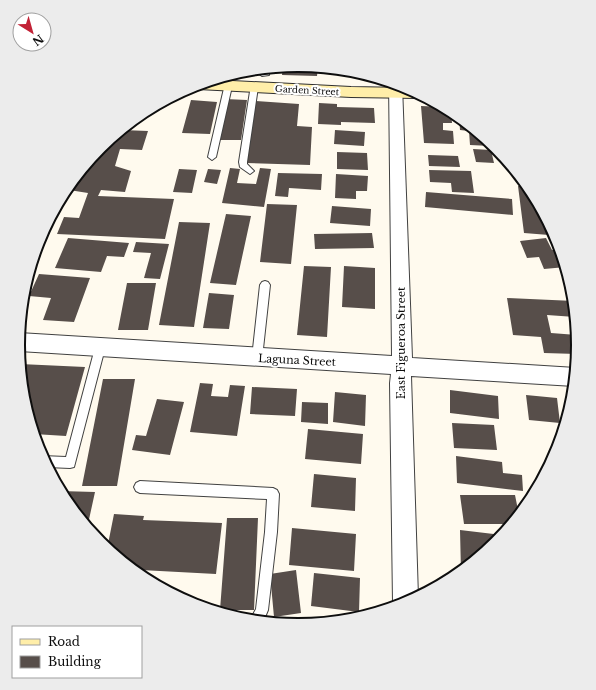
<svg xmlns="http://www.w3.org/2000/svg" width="596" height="690" viewBox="0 0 596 690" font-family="'Libre Baskerville',serif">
  <rect width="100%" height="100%" fill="#fffaee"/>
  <path fill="#574e4a" d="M 298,65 L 318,67 L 317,76 L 282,75 L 283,67 Z
    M 337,69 L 353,70 L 369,76 L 336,74 Z
    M 225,99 L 247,100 L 241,140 L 218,140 Z
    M 191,100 L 217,102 L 210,134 L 182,133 Z
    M 256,101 L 299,104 L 297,126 L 312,127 L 310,165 L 246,163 Z
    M 319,103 L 337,104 L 337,107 L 374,108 L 375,123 L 341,122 L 341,125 L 318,124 Z
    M 421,106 L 444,107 L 451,111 L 452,123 L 443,123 L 443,130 L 453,131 L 454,144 L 424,143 Z
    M 459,116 L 490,142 L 491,146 L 470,145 L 469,131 L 460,130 Z
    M 123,128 L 122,130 L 148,131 L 142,150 L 120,149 L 115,166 L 131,171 L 125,192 L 101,190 L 98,196 L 174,199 L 165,239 L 57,234 L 64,217 L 79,218 L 88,193 L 69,190 L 73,180 L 88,163 L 100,147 Z
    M 335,130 L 365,132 L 364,146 L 334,144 Z
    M 473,149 L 491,150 L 494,163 L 476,162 Z
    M 337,152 L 367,153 L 368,170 L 337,169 Z
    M 428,155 L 458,156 L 460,167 L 429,166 Z
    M 230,168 L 240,169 L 237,183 L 256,184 L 260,168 L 271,169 L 264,207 L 222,203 Z
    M 179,169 L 197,170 L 192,193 L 173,192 Z
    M 208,169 L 221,170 L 217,184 L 204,182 Z
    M 429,170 L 471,171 L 474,193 L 452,192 L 451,183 L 430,182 Z
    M 278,173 L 322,174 L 321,190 L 289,188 L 288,197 L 275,196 Z
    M 336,174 L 368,176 L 367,191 L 356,191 L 356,199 L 335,198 Z
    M 518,186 L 528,187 L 531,190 L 547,219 L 549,235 L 524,233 Z
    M 426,192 L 512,199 L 513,215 L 425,207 Z
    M 267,204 L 297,205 L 291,264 L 260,262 Z
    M 332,206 L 371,209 L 370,226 L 330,223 Z
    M 226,214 L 251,216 L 236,285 L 210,283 Z
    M 179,222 L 210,223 L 194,327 L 159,325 Z
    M 372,233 L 374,248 L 315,249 L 314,234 Z
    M 68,238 L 129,243 L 124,257 L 107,256 L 101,272 L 55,268 Z
    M 546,238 L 552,250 L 560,249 L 566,267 L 544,269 L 539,257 L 527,258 L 520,241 Z
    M 136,242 L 169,244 L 160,279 L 144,278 L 151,253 L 133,252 Z
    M 304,266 L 331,267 L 327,337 L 297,335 Z
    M 344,266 L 375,268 L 375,309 L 342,307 Z
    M 39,274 L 90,278 L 74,322 L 43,320 L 51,298 L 29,296 Z
    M 127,283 L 156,283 L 148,330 L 118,330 Z
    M 209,293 L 234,295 L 229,329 L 203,328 Z
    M 507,298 L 574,301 L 575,317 L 547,315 L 551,333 L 577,335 L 577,354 L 544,353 L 541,337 L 513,335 Z
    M 20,364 L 85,367 L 66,436 L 34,434 L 23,399 Z
    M 103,379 L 135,379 L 117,486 L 82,486 Z
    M 200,383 L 213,384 L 211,396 L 228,397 L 230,385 L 245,386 L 237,436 L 190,432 Z
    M 252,387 L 297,389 L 295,416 L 250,414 Z
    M 450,390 L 498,396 L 499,419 L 450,413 Z
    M 335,392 L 366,395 L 365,426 L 333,422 Z
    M 526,395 L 557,398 L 560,423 L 529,420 Z
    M 157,399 L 184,402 L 170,455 L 132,450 L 136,435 L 146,436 Z
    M 302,402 L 328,403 L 328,424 L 301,422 Z
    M 452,423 L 494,425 L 497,450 L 454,448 Z
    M 308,429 L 363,434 L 361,464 L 305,459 Z
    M 456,456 L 502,462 L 503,473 L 522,475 L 523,491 L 457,483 Z
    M 314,474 L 356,478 L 355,511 L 311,507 Z
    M 60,491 L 95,492 L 88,524 L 84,523 L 65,500 Z
    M 460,495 L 515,495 L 519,515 L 512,524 L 464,524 Z
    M 114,514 L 144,516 L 143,520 L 222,523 L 216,574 L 141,570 L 140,576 L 107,549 Z
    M 227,518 L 258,518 L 254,610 L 220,610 Z
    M 292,528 L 356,534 L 354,571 L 289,565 Z
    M 460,530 L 502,535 L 496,543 L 461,572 Z
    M 296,570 L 301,613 L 274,617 L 270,574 Z
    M 314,573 L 360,578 L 359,612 L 311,606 Z
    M 312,618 L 334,621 L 311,624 Z"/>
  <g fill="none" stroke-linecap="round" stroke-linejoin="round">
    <defs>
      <path id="service" d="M 270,68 L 269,75 L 262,76 L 256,72 L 257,69 Z
        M 225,84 L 231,84 L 232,86 L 216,157 L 212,160 L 208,157 Z
        M 251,85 L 254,85 L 258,87 L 247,162 L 247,164 L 254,171 L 250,174 L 240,167 L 239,162 Z
        M 265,281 L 268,282 L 270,285 L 262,358 L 261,361 L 257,362 L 253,361 L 252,358 L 260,285 L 262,282 Z
        M 100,344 L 104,345 L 105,348 L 74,467 L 70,468 L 47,467 L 42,456 L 66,457 L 95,348 L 96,345 Z
        M 140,481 L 273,488 L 277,490 L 279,494 L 277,532 L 268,610 L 263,622 L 250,620 L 256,609 L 265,532 L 267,499 L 140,493 L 136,491 L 134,487 L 136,483 Z"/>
      <path id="minor" d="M 389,81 L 402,85 L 412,358 L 576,368 L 574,386 L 411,376 L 418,597 L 405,604 L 395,607 L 393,603 L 390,383 L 391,374 L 19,351 L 19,333 L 392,356 Z"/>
      <path id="secondary" d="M 213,80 L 351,87 L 408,88 L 423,96 L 417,98 L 351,97 L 198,89 L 191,86 Z"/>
    </defs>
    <use href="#service" stroke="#414141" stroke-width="2"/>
    <use href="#minor" stroke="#414141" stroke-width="2"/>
    <use href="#secondary" stroke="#303030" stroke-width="2"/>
    <use href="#service" fill="#fff" fill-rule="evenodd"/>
    <use href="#minor" fill="#fff" fill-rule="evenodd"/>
    <use href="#secondary" fill="#ffeea9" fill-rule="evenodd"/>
  </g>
  <g text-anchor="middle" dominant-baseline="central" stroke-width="4" stroke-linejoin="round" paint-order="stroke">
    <g font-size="9" fill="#0e0e0e" stroke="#fff">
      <text transform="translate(307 90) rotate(3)">Garden Street</text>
    </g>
    <g font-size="11" fill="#0e0e0e" stroke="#fff">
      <text transform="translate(401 343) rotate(-90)">East Figueroa Street</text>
      <text transform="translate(297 360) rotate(3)">Laguna Street</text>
    </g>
  </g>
  <path d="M0 0H596V690H0ZM25 345a273 273 0 1 1 546 0a273 273 0 1 1-546 0Z" fill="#ececec" fill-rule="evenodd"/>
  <path fill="none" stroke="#0e0e0e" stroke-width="2" d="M25 345a273 273 0 1 1 546 0a273 273 0 1 1-546 0Z"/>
  <rect x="12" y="626" width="130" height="52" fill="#ffffff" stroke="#9f9f9f"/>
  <rect x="20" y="639" width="20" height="6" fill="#ffeea9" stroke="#9f9f9f"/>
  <text x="48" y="646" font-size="12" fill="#0e0e0e">Road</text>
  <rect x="20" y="656" width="20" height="12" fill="#574e4a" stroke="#9f9f9f"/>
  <text x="48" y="666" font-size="12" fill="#0e0e0e">Building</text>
  <g transform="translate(32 32) rotate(143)"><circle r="19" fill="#ffffff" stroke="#9f9f9f"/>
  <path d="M0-3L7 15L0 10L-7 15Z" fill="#c22236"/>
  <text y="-6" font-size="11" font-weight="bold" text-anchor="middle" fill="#0e0e0e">N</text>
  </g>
</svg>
